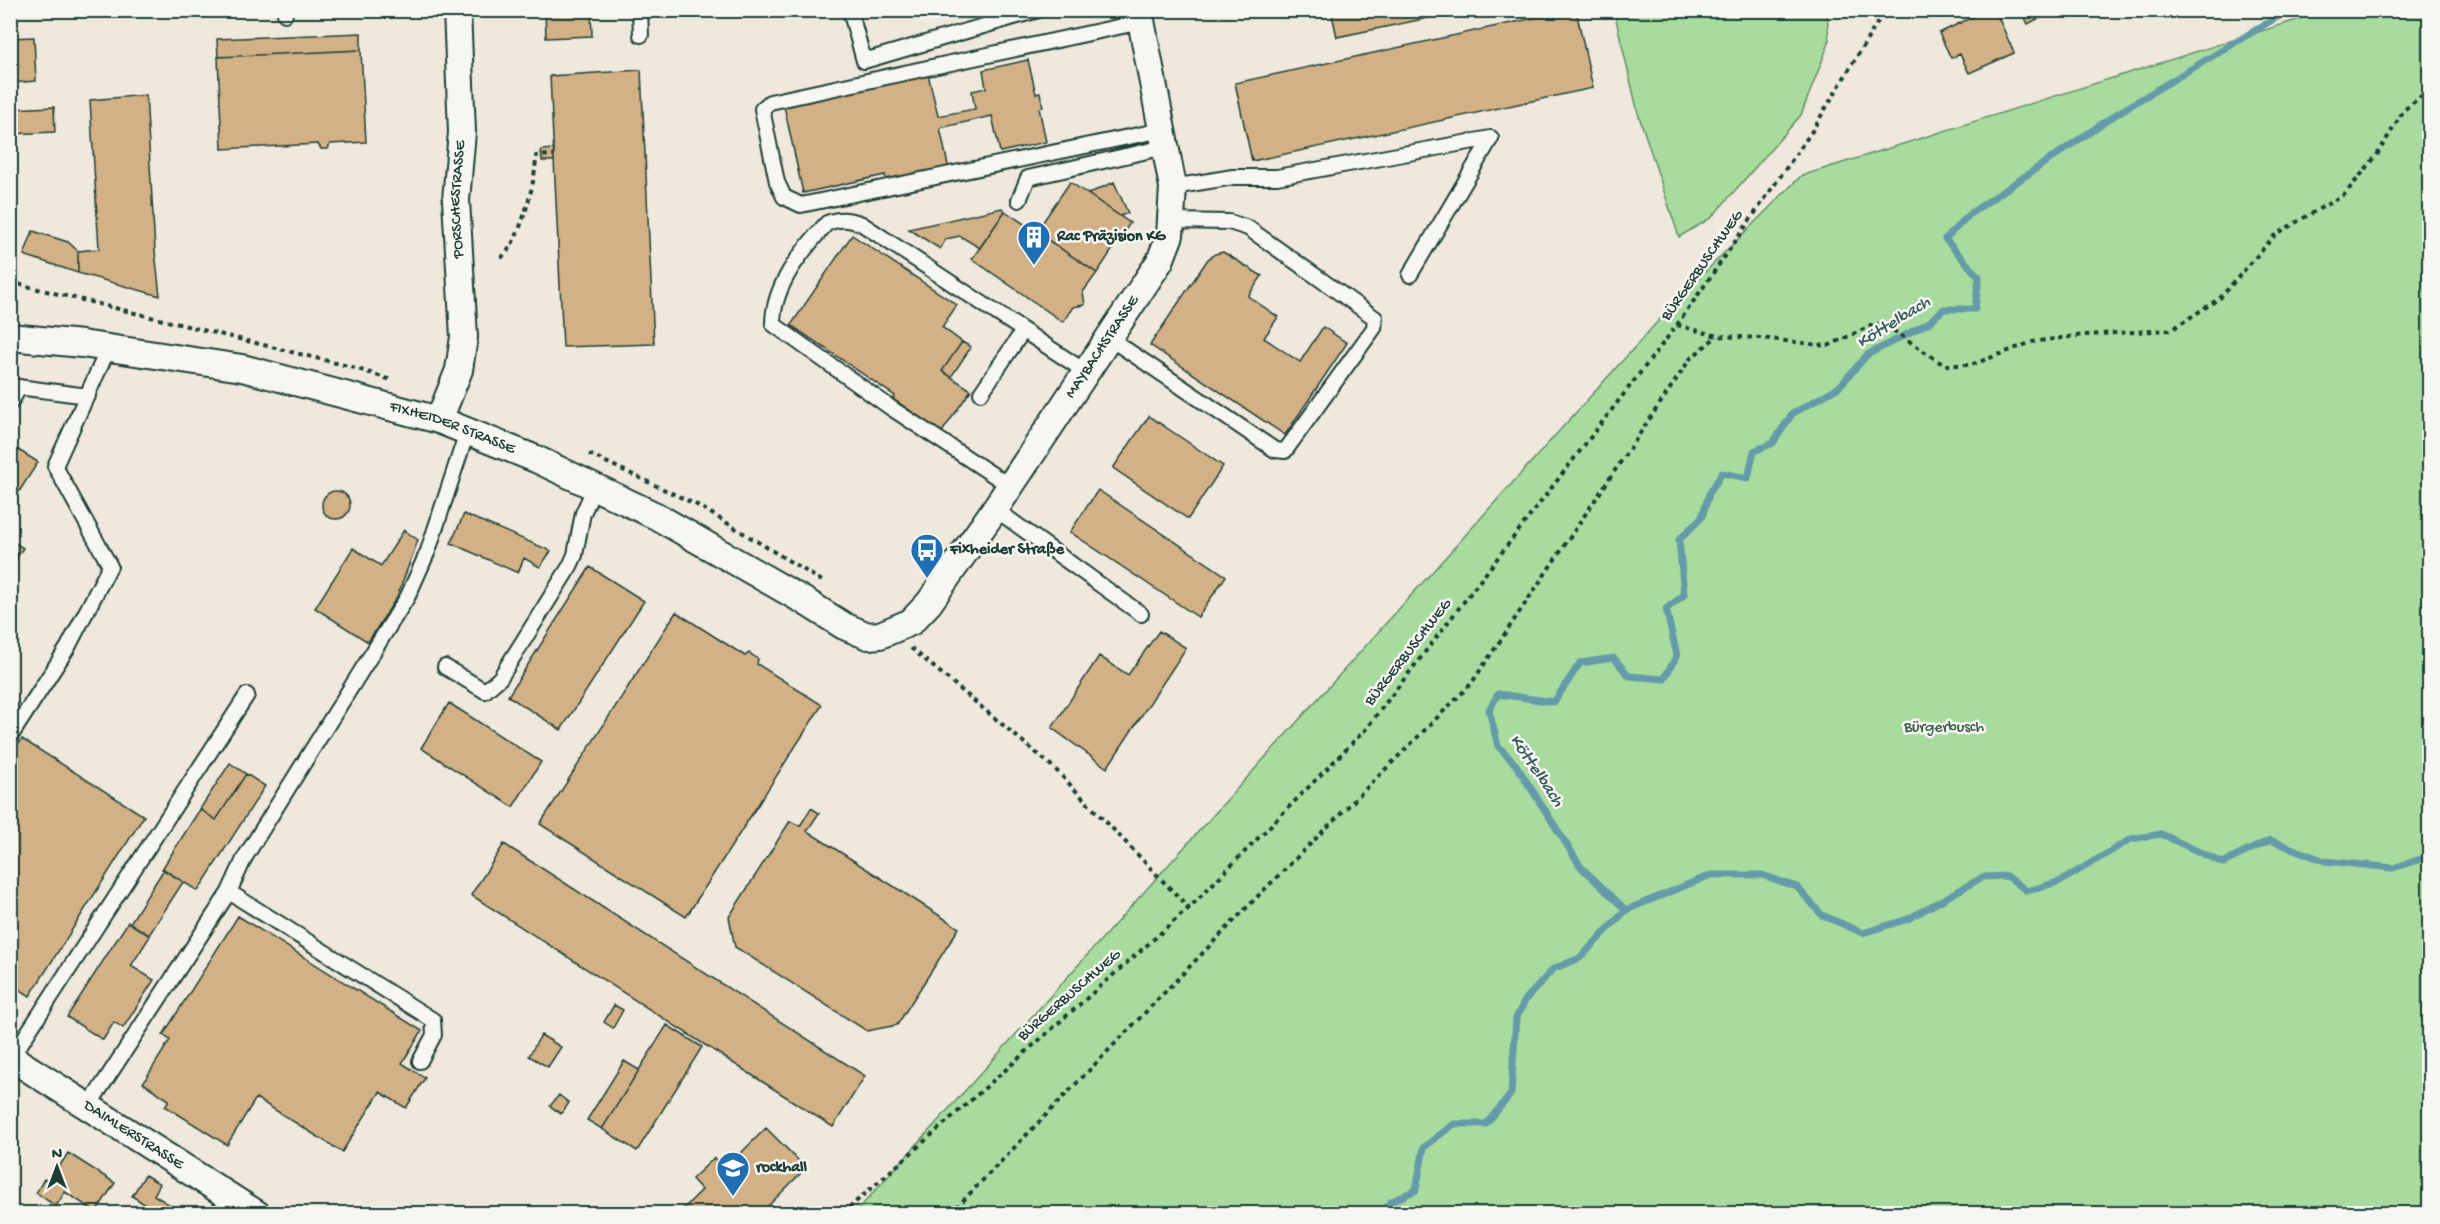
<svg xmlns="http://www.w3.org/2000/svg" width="2440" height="1224" viewBox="0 0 2440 1224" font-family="'Gochi Hand',sans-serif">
  <rect width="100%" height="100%" fill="#efe8dc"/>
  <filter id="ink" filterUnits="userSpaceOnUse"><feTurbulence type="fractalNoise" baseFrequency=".0167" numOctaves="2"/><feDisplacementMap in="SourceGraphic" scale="12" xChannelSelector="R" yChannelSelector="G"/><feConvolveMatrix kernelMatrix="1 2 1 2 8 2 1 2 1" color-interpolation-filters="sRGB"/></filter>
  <g filter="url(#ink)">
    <path fill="#a7dc9e" stroke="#638c69" stroke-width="1.5" d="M 1827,10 L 1829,43 L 1801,115 L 1711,218 L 1679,237 L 1638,113 L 1614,11 Z
      M 2325,11 L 2429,11 L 2429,1213 L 855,1213 L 1678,299 L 1801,176 Z"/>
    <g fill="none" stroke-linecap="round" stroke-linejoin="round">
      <path stroke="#659ba8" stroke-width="7" d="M 1626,910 L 1711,875 L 1762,875 L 1797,887 L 1822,915 L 1863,933 L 1908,919 L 1983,877 L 2007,876 L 2027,891 L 2061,881 L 2131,839 L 2161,834 L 2223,863 L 2270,840 L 2325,861 L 2393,868 L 2430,856
        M 1381,1214 L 1390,1202 L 1416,1190 L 1424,1147 L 1454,1124 L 1486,1124 L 1511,1094 L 1516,1018 L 1526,999 L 1553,969 L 1580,958 L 1626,910 L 1581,867 L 1516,765 L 1498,746 L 1489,710 L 1498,694 L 1554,702 L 1580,663 L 1614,658 L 1629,676 L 1664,679 L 1677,655 L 1666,609 L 1684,595 L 1679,540 L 1702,517 L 1709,494 L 1722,473 L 1748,478 L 1754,451 L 1773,443 L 1792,414 L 1839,387 L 1867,355 L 1928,323 L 1944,309 L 1975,309 L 1979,277 L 1945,239 L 1971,213 L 2118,113 L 2289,10"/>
    </g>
    <path fill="#d1b185" stroke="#1f3d34" stroke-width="1.5" d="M 545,10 L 591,10 L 592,36 L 546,38 Z
      M 1331,10 L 1442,10 L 1443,15 L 1337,37 Z
      M 1571,10 L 1576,10 L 1593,88 L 1252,161 L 1235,83 Z
      M 1987,10 L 1995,10 L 2014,53 L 1969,73 L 1960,54 L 1951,58 L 1939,33 Z
      M 2021,10 L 2054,10 L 2028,24 Z
      M 361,33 L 361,50 L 218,57 L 217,39 Z
      M 34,37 L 36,81 L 10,83 L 10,38 Z
      M 361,50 L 366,142 L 330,144 L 328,149 L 321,149 L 318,144 L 222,149 L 218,57 Z
      M 1028,60 L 1036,94 L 1040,93 L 1043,107 L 1039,108 L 1046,142 L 1000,152 L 992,116 L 940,128 L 949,170 L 887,183 L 885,175 L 803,193 L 784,106 L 928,74 L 938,116 L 975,109 L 972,91 L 986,88 L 983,70 Z
      M 641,70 L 654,344 L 563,347 L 550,76 Z
      M 146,95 L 155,251 L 160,296 L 78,273 L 78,251 L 99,249 L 90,100 Z
      M 54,107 L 55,132 L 10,134 L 10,109 Z
      M 554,149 L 554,161 L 542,161 L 541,150 Z
      M 1070,182 L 1130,223 L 1097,273 L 1036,232 Z
      M 1114,182 L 1128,213 L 1120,216 L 1088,194 Z
      M 1002,208 L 1005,211 L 980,248 L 960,236 L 946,239 L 940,249 L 909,229 Z
      M 1005,211 L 1097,273 L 1083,292 L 1085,305 L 1073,307 L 1063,322 L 972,259 Z
      M 33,231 L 68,242 L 78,251 L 78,273 L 24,255 Z
      M 852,235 L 957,305 L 942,327 L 962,342 L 942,371 L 971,390 L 942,432 L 893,399 L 895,396 L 791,325 Z
      M 1223,252 L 1262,276 L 1248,296 L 1278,317 L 1264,338 L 1300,362 L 1323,327 L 1347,343 L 1285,435 L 1150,345 L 1208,259 L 1215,254 Z
      M 962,342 L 971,347 L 951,377 L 942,371 Z
      M 1149,416 L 1223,466 L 1188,519 L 1113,468 Z
      M 10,445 L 38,462 L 10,506 Z
      M 1098,490 L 1226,576 L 1198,617 L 1070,532 Z
      M322 505a14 14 0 1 1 28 0a14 14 0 1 1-28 0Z
      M 464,514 L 551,551 L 540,567 L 524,558 L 518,573 L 451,543 Z
      M 404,530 L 418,540 L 397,597 L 368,642 L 315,608 L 353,548 L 381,566 Z
      M 10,540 L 23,548 L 10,569 Z
      M 590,567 L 644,601 L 561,730 L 508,696 Z
      M 676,612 L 745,656 L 749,653 L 758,659 L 757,664 L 822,705 L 686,917 L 540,824 Z
      M 1159,631 L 1186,648 L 1107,768 L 1052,728 L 1099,656 L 1128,675 Z
      M 449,703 L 541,762 L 513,807 L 421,748 Z
      M 22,739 L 144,816 L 30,996 L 10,983 L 10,756 Z
      M 230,763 L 246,774 L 216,820 L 200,809 Z
      M 246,774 L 265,786 L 198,891 L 162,869 L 200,809 L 216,820 Z
      M 811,808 L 819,813 L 807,831 L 959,928 L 897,1025 L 867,1031 L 735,947 L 729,917 L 790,821 L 800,826 Z
      M 504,844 L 865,1076 L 833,1127 L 471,895 Z
      M 164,869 L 183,882 L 149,935 L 130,923 Z
      M 238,916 L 422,1031 L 402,1063 L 425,1078 L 406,1108 L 380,1092 L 342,1152 L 256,1098 L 227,1145 L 165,1106 L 169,1100 L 143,1083 L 170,1040 L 163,1035 Z
      M 128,922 L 150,936 L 131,966 L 154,980 L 123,1028 L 114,1022 L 103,1040 L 67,1017 Z
      M 614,1005 L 623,1010 L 613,1028 L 604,1022 Z
      M 667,1025 L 702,1047 L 637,1151 L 602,1129 Z
      M 541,1035 L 561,1047 L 548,1067 L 529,1056 Z
      M 624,1061 L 639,1070 L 602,1129 L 587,1120 Z
      M 559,1095 L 569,1103 L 561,1114 L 550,1106 Z
      M 766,1128 L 806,1168 L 760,1214 L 678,1214 L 702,1190 L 692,1179 L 714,1158 L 725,1169 Z
      M 68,1153 L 115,1183 L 96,1212 L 65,1192 L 56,1206 L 36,1193 L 44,1179 L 49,1182 Z
      M 145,1175 L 160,1184 L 154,1195 L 184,1214 L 141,1214 L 146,1205 L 132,1196 Z"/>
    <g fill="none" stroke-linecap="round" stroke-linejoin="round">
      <defs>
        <path id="service" d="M 285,10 L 285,14
          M 640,10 L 641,35
          M 850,10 L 864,61 L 1038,10
          M 1141,22 L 770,102 L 762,109 L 777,182 L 784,197 L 801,205 L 1162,130
          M 1173,187 L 1233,177 L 1277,177 L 1491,138 L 1410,275
          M 1019,200 L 1028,178 L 1165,147
          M 1109,338 L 1275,450 L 1285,451 L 1374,328 L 1375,318 L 1248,228 L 1229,222 L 1172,221
          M 10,386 L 88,396
          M 981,393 L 1023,331
          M 10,403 L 20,387
          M 1010,486 L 891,408 L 773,324 C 773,285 802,251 827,223 C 839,218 849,219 862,224 L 1086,372
          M 995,509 L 1141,614
          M 445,667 L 485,691 L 500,678 L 570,566 L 575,555 L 583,513 L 595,487
          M 10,737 L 68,647 L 110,566 L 55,466 L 109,347
          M 229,892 L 433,1020 L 434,1035 L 420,1061
          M 10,1055 L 21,1043 L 247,695
          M 88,1107 L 229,892 L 245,857 L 408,596 L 428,551 L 467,432"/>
        <g id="minor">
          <path id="s1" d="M 10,337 L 82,344 L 242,368 L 439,420 L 536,459 L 656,516 L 806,602 L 844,626 L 868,636 L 880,635 L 911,622 L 929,603 L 995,509 L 1160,261 L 1170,235 L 1173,187 L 1139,10"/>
          <path id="s2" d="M 439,420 L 459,370 L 464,337 L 456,200 L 462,132 L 457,10"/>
          <path id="s3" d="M 10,1057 L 257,1214"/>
        </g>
      </defs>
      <use href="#service" stroke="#1f3d34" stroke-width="18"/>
      <use href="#minor" stroke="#1f3d34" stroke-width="30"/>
      <path stroke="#1f3d34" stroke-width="4" stroke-dasharray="4.5 4.5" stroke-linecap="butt" d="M 501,258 C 520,243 536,181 536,156 L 554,155
        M 10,282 L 352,367 L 391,380
        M 1677,325 L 1717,336 L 1761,338 L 1828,346 L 1872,325 L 1884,324 L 1944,365 L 1971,365 L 2032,342 L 2083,335 L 2171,330 L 2220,298 L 2276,234 L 2345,194 L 2377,155 L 2404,110 L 2430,89
        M 589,454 L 699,506 L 822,581
        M 911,648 L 1053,767 L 1189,908
        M 842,1214 L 1189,908 L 1365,730 L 1677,325 L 1812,131 L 1885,10
        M 950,1214 L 1257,897 L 1471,684 L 1690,359 L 1717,336"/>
      <use href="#service" stroke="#f6f6f2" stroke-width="14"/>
      <use href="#minor" stroke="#f6f6f2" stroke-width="26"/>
    </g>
  </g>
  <defs>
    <symbol id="building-pin" viewBox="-11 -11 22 30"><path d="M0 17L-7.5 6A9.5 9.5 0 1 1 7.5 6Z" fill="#1f6fb2" stroke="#f6f6f2"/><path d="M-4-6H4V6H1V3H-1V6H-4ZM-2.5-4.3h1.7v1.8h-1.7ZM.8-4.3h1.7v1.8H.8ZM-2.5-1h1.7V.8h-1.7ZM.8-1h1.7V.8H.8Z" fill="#fff"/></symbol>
    <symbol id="bus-pin" viewBox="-11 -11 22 30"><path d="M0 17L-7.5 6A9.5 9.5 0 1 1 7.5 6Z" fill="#1f6fb2" stroke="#f6f6f2"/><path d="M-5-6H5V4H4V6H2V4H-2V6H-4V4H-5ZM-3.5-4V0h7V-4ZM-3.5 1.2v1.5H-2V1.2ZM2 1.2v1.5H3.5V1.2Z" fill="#fff"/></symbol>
    <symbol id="school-pin" viewBox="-11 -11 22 30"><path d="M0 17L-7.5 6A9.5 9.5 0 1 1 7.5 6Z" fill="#1f6fb2" stroke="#f6f6f2"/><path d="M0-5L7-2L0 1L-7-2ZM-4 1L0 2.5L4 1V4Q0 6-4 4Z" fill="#fff"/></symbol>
  </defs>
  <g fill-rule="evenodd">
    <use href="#building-pin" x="1015" y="218" width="38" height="52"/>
    <use href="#bus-pin" x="908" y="531" width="38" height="52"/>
    <use href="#school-pin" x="714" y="1149" width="38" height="52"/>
  </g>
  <g text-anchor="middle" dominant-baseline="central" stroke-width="5" stroke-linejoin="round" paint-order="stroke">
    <g font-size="16" fill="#1f3d34" stroke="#f6f6f2">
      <text stroke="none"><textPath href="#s2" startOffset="225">PORSCHESTRASSE</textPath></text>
      <text transform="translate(1703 266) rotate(-55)">BÜRGERBUSCHWEG</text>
      <text stroke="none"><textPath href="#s1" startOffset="1300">MAYBACHSTRASSE</textPath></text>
      <text stroke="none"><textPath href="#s1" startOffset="453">FIXHEIDER STRASSE</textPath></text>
      <text transform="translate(1409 653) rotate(-52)">BÜRGERBUSCHWEG</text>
      <text transform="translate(1070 996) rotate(-41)">BÜRGERBUSCHWEG</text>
      <text stroke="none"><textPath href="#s3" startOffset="146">DAIMLERSTRASSE</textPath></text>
    </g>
    <g font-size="16" font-weight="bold" fill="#1f3d34" stroke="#f6f6f2" text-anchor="start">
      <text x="1057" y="237">Rac Präzision KG</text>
      <text x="950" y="550">Fixheider Straße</text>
      <text x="756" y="1168">rockhall</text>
    </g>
    <g font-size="16" fill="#3a5d49" stroke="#f6f6f2">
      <text x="1944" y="728">Bürgerbusch</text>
    </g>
    <g font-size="18" font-style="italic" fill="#365c5b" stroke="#f6f6f2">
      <text transform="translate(1894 323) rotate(-32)">Köttelbach</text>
      <text transform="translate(1536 771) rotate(56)">Köttelbach</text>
    </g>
  </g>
  <rect width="2440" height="1224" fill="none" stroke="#f6f6f2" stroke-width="36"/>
  <rect x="18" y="18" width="2404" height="1188" fill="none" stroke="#1f3d34" stroke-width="2" filter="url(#ink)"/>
  <g transform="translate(57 1167)" stroke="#f6f6f2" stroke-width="4.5" paint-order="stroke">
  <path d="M0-4.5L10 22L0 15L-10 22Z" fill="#1f3d34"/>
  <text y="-9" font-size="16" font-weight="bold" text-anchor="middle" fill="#1f3d34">N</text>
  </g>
</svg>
